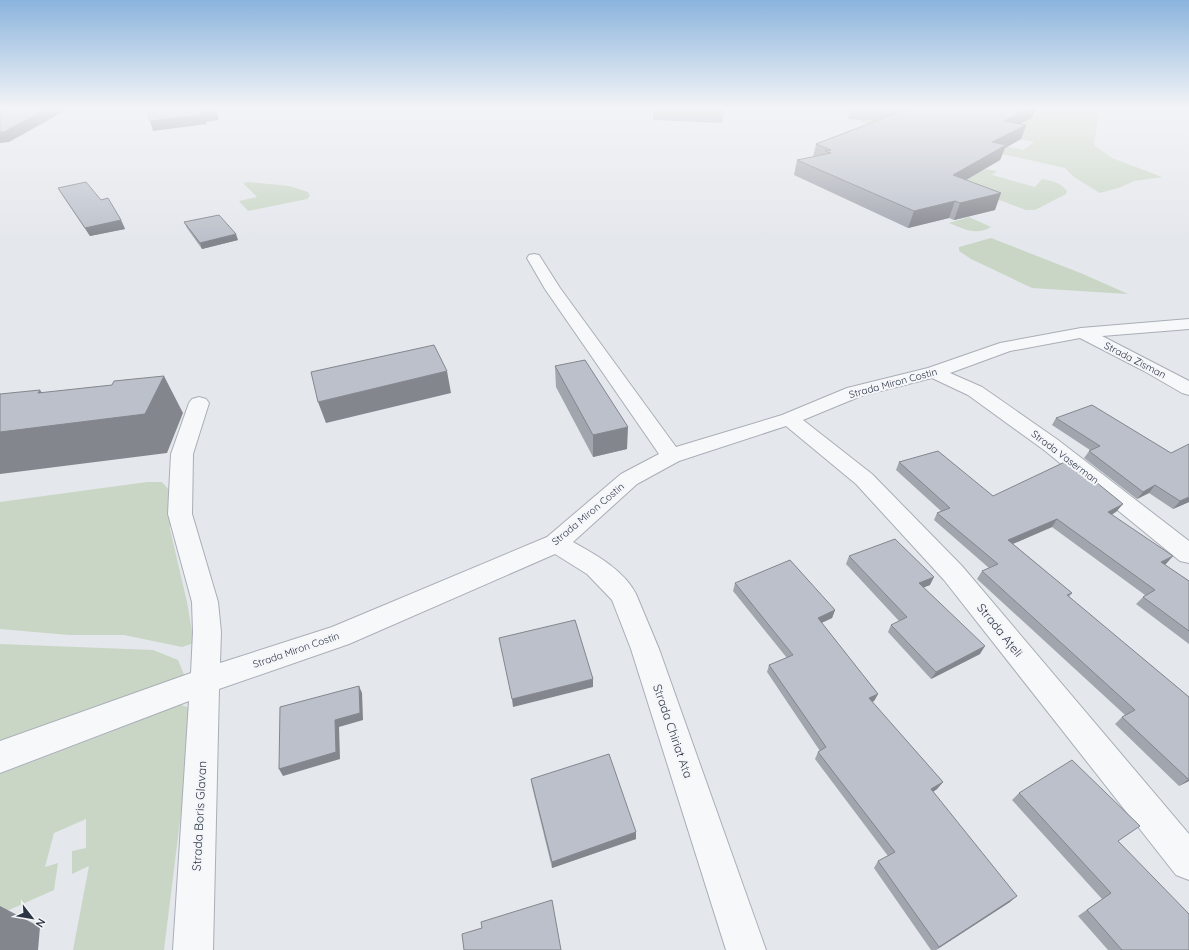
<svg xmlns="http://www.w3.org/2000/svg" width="1189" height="950" viewBox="0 0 1189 950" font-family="Quicksand,sans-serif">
  <rect width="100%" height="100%" fill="#e4e7ec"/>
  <path fill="#c9d6c5" d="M 1002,107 L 1078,107 L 1099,110 L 1094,145 L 1112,158 L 1162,177 L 1134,181 L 1121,187 L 1100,193 L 1074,177 L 1065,168 L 868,124 L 860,122 L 859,119 L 862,116 L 1023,150 L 1034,142 L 974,130 L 1016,126 L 1036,117 L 1002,110 Z
    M 855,149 L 980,172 L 986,169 L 997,171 L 992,175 L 1035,187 L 1042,179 C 1052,181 1060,182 1067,191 L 1066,194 L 1035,210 L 1026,210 L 959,185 Z
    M 248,182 L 289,186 L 308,192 L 310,196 L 307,199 L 248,211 L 239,201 L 257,197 L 243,183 Z
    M 969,217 L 991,227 C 976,236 964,229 949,223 Z
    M 991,238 L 1083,274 L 1128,294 L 1032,288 L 971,259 L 959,251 L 959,247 Z
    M 147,482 L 162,482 L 170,491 L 170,529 L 187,602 L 194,643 L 182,647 L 124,635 L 69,635 L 0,629 L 0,502 Z
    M 0,644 L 153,650 L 178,660 L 185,677 L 0,746 Z
    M 177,704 L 191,708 L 193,716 L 164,950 L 73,950 L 89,866 L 72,874 L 72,851 L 86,848 L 86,819 L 54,833 L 45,867 L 58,863 L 54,890 L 0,914 L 0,774 L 108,733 Z"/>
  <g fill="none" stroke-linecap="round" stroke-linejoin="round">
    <defs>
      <path id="minor" d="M 534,254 L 539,255 L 560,288 L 676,447 L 782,415 L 847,388 L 928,368 L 1000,343 L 1081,328 L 1189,319 L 1189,329 L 1102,336 L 1189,381 L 1189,395 L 1182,393 L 1144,371 L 1080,338 L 1010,351 L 950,373 L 982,387 L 1058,440 L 1189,541 L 1189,563 L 1180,561 L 1044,450 L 968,395 L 932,378 L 861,396 L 803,420 L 872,474 L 962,566 L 1189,834 L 1189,880 L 1176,875 L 944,580 L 856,484 L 786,426 L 679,461 L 637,484 L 573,542 C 596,555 624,570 636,594 L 659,649 L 766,950 L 726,950 L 631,649 L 612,600 L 587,574 L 555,554 L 349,644 L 219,689 L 213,950 L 173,950 L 189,701 L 0,773 L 0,741 L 191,673 L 193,632 L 192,602 L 168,514 L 171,454 L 189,403 L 192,399 L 199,397 L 206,399 L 209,403 L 193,454 L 192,514 L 218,602 L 221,632 L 220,663 L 332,627 L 547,537 L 621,474 L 659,454 L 545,289 L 527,258 L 529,255 Z"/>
    </defs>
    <use href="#minor" stroke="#a9aeb7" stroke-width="2"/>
    <use href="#minor" fill="#f7f8fa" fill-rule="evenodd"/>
  </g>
  <path fill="#a1a5ae" d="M 653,107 L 725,107 L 722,123 L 653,120 Z
    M 850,107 L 1037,107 L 1032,118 L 1020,124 L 1026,125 L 1021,139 L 1005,148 L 1000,160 L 966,180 L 995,210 L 954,220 L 949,218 L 908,228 L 794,175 L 797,160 L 813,157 L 816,144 L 876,121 L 848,119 Z
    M 58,188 L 121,220 L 125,229 L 90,236 L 62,195 Z
    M 184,222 L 238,240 L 202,249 L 187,228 Z
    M 555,366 L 627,449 L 593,457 L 556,387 Z
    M 1056,418 L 1189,502 L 1173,509 L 1149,493 L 1137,499 L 1084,458 L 1090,450 L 1052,425 Z
    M 899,462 L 993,496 L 1117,511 L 1112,515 L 1166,564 L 1165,565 L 1189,581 L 1189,644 L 1136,604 L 1145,595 L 1052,527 L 1013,544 L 1072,593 L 1069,597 L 1189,697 L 1189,781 L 1179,786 L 1115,724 L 1122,717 L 1125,715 L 977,579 L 982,571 L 989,568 L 934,520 L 937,513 L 941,511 L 896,470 Z
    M 849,556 L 930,585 L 923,587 L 980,654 L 931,679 L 888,632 L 891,625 L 899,621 L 846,564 Z
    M 735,583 L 835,610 L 832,618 L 821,623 L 878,694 L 874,701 L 872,702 L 943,782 L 937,789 L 933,792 L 1010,902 L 936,950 L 931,950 L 874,868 L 878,861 L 888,856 L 815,759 L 818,752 L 820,751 L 767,672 L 769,665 L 787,658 L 733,591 Z
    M 531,779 L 636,832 L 636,839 L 552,868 L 532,786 Z
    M 1019,793 L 1118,841 L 1189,950 L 1108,950 L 1078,916 L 1102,899 L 1012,800 Z"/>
  <path fill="#83868d" d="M 50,107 L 72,107 L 9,142 L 0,143 L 0,132 Z
    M 1032,107 L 1037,107 L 1032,118 L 998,135 L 1004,121 Z
    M 216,111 L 219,120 L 206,122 L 207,124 L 153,131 L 150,121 Z
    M 1026,125 L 1021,139 L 1005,148 L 1000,160 L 947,191 L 953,175 L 992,142 Z
    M 1001,193 L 995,210 L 954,220 L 960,203 Z
    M 955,201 L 949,218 L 908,228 L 914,211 Z
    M 121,220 L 125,229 L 90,236 L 85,228 Z
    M 236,234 L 238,240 L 202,249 L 200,243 Z
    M 447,371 L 451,393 L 326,423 L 318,402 Z
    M 164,376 L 183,413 L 167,453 L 0,474 L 0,432 L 38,393 L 40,390 L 63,424 Z
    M 628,427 L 627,449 L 593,457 L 593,435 Z
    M 1155,485 L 1149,493 L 1137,499 L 1143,492 Z
    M 1189,497 L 1189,502 L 1173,509 L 1180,501 Z
    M 1123,504 L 1117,511 L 1103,520 L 1108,512 Z
    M 1057,519 L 1052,527 L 1003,548 L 1008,540 Z
    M 1173,556 L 1166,564 L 1155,570 L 1161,562 Z
    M 934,577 L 930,585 L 915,591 L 919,583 Z
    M 835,610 L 832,618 L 815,626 L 818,618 Z
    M 985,646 L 980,654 L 931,679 L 936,672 Z
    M 593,679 L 593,687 L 513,707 L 512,699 Z
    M 359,686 L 362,693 L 363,720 L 339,727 L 340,759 L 283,776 L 279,769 L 335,720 Z
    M 878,694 L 874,701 L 865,705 L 869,698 Z
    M 1189,779 L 1189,781 L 1179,786 Z
    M 943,782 L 937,789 L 926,796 L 931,789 Z
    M 636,832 L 636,839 L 552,868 L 552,862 Z
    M 1017,896 L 1010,902 L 936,950 L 939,947 Z
    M 0,906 L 40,927 L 38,950 L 0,950 Z"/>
  <path fill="#bbc0ca" stroke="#83868d" d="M 0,107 L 50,107 L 4,132 L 0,132 Z
    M 146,107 L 214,107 L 216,111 L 202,112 L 203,115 L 150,121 Z
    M 674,107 L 724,107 L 724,110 Z
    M 878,107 L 1032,107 L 1004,121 L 1026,125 L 992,142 L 1006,145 L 953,175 L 1001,193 L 960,203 L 955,201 L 914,211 L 797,160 L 831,153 L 825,151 L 831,150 L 816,144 L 907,109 Z
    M 86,182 L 101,200 L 108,198 L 121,220 L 85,228 L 58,188 Z
    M 219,215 L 236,234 L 200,243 L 184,222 Z
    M 434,345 L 447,371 L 318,402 L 311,372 Z
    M 585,360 L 628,427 L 593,435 L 555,366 Z
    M 164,376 L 145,414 L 0,432 L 0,394 L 40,390 L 38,393 L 112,385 L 114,381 Z
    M 1092,405 L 1171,453 L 1189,444 L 1189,497 L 1180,501 L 1155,485 L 1143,492 L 1089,451 L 1100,446 L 1056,418 Z
    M 938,451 L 993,496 L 1069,460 L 1123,504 L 1108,512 L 1173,556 L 1161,562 L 1189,581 L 1189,631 L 1143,597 L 1155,590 L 1057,519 L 1008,540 L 1072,593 L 1067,595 L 1189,697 L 1189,779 L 1188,779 L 1122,717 L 1135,710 L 982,571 L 998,564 L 937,513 L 950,508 L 899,462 Z
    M 895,539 L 934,577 L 919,583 L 985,646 L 936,672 L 891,625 L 907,617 L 849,556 Z
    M 790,560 L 835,610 L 818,618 L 878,694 L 869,698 L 943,782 L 931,789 L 1017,896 L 939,947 L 878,861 L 895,852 L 818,752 L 826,747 L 769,665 L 793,655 L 735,583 Z
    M 575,620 L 593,679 L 512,699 L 499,638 Z
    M 359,686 L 360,713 L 335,720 L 336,752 L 279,769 L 280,707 Z
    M 609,754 L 636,832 L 552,862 L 531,779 Z
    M 1072,760 L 1140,826 L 1118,841 L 1189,914 L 1189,950 L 1122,950 L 1087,910 L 1111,893 L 1019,793 Z
    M 552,900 L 561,950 L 464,950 L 462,934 L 482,928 L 481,922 Z"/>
  <linearGradient id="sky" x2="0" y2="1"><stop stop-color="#8bb4dd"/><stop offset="0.45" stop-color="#f3f4f6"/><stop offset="1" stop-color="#f3f4f6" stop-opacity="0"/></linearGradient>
  <rect width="1189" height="240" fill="url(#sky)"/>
  <g text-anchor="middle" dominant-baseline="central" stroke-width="4" stroke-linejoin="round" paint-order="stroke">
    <g font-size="10" fill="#2b3445" stroke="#f4f6f9">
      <text transform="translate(1135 360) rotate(27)">Strada Zisman</text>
      <text transform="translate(893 383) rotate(-15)">Strada Miron Costin</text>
      <text transform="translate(1065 457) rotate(37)">Strada Vaserman</text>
      <text transform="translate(588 514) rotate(-40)">Strada Miron Costin</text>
      <text transform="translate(296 650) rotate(-19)">Strada Miron Costin</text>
    </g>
    <g font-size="12" fill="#2b3445" stroke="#f4f6f9">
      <text transform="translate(1000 630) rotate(51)">Strada Ațeli</text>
      <text transform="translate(673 731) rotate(71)">Strada Chiriat Ata</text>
      <text transform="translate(199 816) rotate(-87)">Strada Boris Glavan</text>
    </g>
  </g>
  <g transform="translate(32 918) rotate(121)" stroke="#f4f6f9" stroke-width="3" paint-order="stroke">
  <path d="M0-3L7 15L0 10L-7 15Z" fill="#2b3445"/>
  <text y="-6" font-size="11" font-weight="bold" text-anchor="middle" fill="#2b3445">N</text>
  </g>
</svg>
